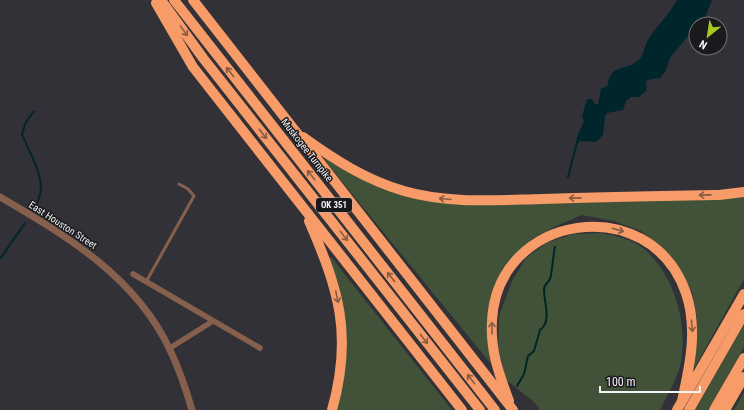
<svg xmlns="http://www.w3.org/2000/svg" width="744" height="410" font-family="'Roboto Condensed',sans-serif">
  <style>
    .green { fill: #415239 }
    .water { fill: #00252a }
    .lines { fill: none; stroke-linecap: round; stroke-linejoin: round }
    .stream { stroke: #00252a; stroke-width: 2 }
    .service { stroke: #86604c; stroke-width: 3 }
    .minor { stroke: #86604c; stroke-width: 5.5 }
    .tertiary { stroke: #86604c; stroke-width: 7 }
    .motorway { stroke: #f79c68; stroke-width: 10 }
    .oneway { stroke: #885b42 }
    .labels { text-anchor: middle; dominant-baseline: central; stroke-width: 3; stroke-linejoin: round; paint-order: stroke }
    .shield { fill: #1a1a1d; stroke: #b2b2b6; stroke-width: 1 }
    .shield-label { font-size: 9px; font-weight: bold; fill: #f3f3f7 }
    .street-label { font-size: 10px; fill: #f3f3f7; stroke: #1a1a1d }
  </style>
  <rect width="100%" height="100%" fill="#323138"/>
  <!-- green -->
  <path class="green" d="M 322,157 L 373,185 L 436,201 L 744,195 L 744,279 L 695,367 L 693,366 L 697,320 L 692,291 L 668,253 L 641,231 L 614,221 L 582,215 L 556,226 L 532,239 L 517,254 L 500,278 L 489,307 L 491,364 Z
    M 602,233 C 616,236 633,239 644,249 C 675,275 689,327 680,366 C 676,381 667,396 660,410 L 540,410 L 534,402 L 506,380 L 498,347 L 499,316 L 512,281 L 526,258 L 546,243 L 573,234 Z
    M 331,257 L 452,410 L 336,410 L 345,354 L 329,258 Z
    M 744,325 L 744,347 L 708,410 L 695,410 Z
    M 744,392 L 744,410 L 734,410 Z"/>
  <!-- water -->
  <path class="water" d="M 677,0 L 712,0 L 706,15 L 698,24 L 696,24 L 696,26 L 670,58 L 666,70 L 660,78 L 652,79 L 646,81 L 647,90 L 639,97 L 631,97 L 626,101 L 623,110 L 607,113 L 605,116 L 603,135 L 596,142 L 580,141 L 575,147 L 577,137 L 584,121 L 582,116 L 587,99 L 592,99 L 595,104 L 598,104 L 601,89 L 608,85 C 610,64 624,71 636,62 C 644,57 644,47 648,40 C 656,26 669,15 677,0 Z"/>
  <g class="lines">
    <!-- stream -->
    <path class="stream" d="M 568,177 L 576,146
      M 34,207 C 52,185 30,156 22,134 L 26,122 L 34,111
      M 0,259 L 25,223
      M 517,386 L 524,374 L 528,356 L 534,351 L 540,330 C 552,322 544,302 544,290 C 544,284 548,283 550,279 C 552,274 553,255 555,247"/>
    <!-- service -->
    <path class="service" d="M 146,282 L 194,196 L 188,189 L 179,184"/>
    <!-- minor -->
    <path class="minor" d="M 133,274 L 260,348
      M 170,348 L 213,321"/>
    <!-- tertiary -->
    <path class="tertiary" d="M 0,197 C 67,236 136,277 170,350 C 179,369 186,389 192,410"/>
    <!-- motorway -->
    <path class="motorway" d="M 161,0 L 203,58 L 480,410
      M 174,0 L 495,410
      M 193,0 L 513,410
      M 156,3 L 193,67 L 462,410
      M 303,137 C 335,160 366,180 404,191 C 449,204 497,200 543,199 C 602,197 661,196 719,195 L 744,192
      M 309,221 C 339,290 353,335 332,410
      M 509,401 C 499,374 490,350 492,321 C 497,213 650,190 686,293 C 698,329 690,365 682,401
      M 677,410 L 744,294
      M 689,410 L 744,314
      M 714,410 L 744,358
      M 725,410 L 744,377"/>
  </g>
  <!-- one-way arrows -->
  <defs><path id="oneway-shaft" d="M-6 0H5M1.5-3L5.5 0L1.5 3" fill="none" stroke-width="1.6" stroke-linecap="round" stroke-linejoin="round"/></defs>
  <g class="oneway">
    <use href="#oneway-shaft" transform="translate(184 31) rotate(54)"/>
    <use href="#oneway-shaft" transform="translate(230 72) rotate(-128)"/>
    <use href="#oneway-shaft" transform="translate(263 134) rotate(52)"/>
    <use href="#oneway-shaft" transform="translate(311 175) rotate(-128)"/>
    <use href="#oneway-shaft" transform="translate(705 195) rotate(179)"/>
    <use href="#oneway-shaft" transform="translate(575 198) rotate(179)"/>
    <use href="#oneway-shaft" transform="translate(445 199) rotate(-175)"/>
    <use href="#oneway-shaft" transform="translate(618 230) rotate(16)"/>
    <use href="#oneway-shaft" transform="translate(344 236) rotate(52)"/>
    <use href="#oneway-shaft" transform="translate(391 277) rotate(-128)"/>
    <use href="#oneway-shaft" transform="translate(337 297) rotate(78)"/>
    <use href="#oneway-shaft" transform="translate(692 326) rotate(85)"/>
    <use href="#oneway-shaft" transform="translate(492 328) rotate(-91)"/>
    <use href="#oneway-shaft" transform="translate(424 339) rotate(52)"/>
    <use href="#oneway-shaft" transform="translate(471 379) rotate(-128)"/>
  </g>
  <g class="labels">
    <!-- shield labels -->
    <rect class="shield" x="316" y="198" width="36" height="14" rx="3"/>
    <g class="shield-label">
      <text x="334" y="205">OK 351</text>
    </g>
    <!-- street labels -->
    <g class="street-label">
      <text transform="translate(307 150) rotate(52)">Muskogee Turnpike</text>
      <text transform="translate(63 225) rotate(33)">East Houston Street</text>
    </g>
  </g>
  <!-- north arrow -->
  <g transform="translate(708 36) rotate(210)"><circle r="19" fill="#1a1a1d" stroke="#717174"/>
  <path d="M0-3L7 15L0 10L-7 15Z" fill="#a5c822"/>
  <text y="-6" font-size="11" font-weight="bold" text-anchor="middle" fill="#f3f3f7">N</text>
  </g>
  <!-- scale -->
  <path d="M600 386v6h100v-6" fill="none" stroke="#f3f3f7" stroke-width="2"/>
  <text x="606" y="386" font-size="12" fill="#f3f3f7" stroke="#1a1a1d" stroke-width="3" paint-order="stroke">100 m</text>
</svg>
